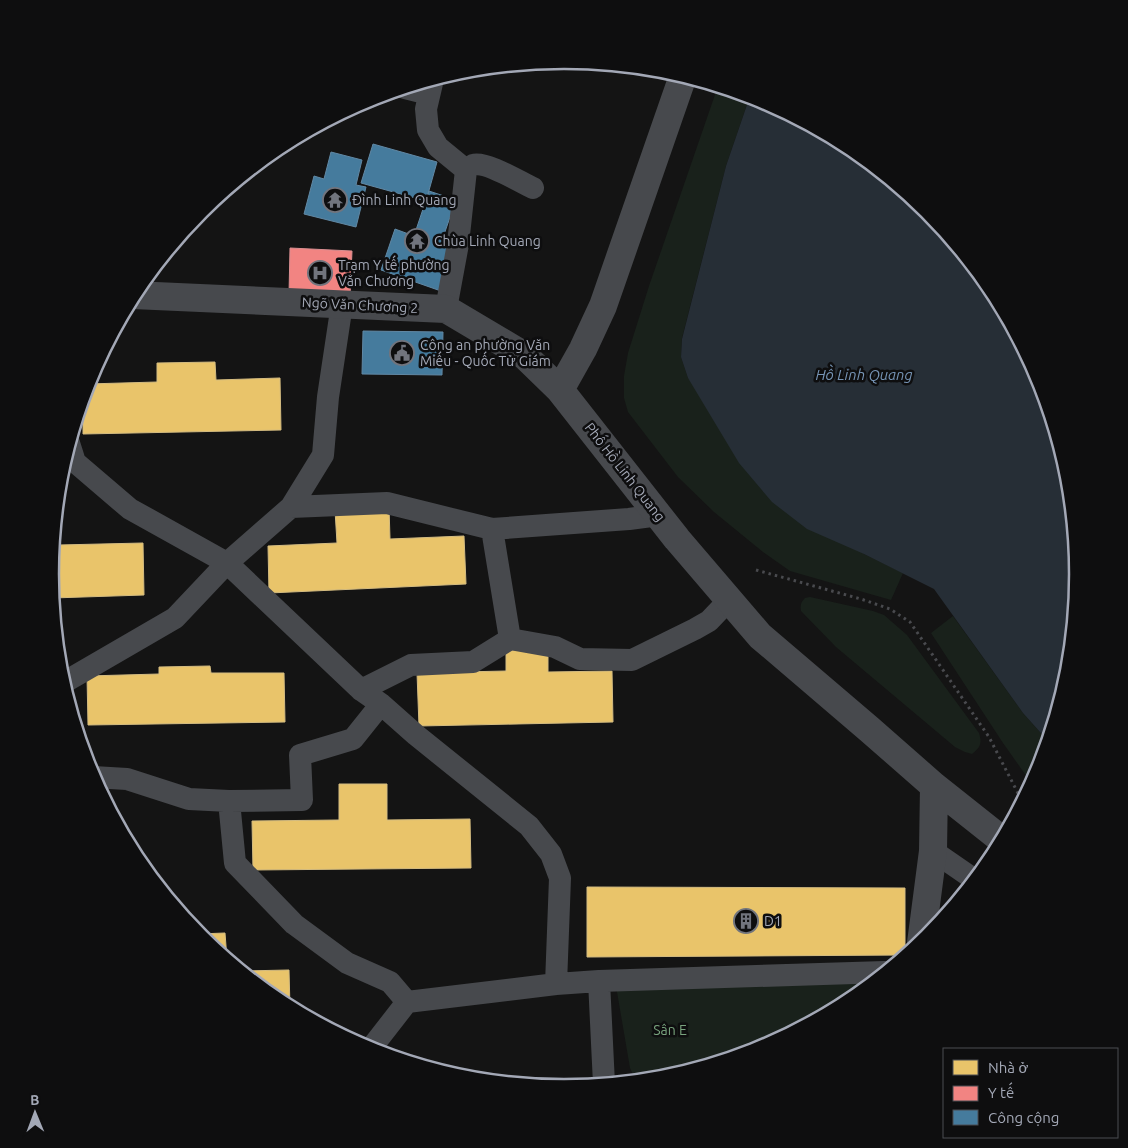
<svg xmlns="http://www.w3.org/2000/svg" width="1128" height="1148" font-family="Ubuntu,sans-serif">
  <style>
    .green { fill: #19211b }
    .water { fill: #262e36 }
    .homes { fill: #e9c46a; stroke: #d4bc81 }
    .health { fill: #f28482; stroke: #da8f92 }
    .public { fill: #457b9d; stroke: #6188a4 }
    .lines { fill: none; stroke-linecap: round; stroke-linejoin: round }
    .path { stroke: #494a4e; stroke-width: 3; stroke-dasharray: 2.5 4; stroke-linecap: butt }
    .lane { stroke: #47494d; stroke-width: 22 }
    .street { stroke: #47494d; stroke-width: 28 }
    .labels { text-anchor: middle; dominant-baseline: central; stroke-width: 5; stroke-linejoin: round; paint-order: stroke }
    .poi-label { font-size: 14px; fill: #a3a8b6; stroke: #0e0e0f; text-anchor: start }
    .street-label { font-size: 14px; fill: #a3a8b6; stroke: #0e0e0f }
    .park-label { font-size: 14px; fill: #78a37d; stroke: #0e0e0f }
    .water-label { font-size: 15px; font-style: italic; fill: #7694b5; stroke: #0e0e0f }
    .rim { fill: none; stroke: #a3a8b6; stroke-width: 2.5 }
  </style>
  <rect width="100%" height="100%" fill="#141414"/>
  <!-- green -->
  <path class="green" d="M 718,86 L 750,96 L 726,166 L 682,338 L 681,357 L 688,378 L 864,554 L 903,573 L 891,600 L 790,571 L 763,552 L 714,512 L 678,477 L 628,412 L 624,398 L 624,376 L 628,353 L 649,286 Z
    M 810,597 L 873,611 L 884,615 L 907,635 L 979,733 C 982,743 981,747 972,754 L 965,752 L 955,747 L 836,647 L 801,611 C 800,605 801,602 805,598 Z
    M 953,616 L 1023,713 L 1048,741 L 1039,771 L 1032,784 L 1003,743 L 931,633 Z
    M 874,981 L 849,1002 L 760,1049 L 664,1078 L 636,1081 L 630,1068 L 616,986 Z"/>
  <!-- water -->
  <path class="water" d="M 750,96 L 761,99 L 850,147 L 928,211 L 992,289 L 1039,378 L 1068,474 L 1078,574 L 1068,675 L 1048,741 L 1023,713 L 934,589 L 864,554 L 807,529 L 772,502 L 739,463 L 688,378 L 681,357 L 682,339 L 726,166 Z"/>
  <!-- homes -->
  <path class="homes" d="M 215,362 L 216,380 L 280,378 L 281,430 L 83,434 L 83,398 L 87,384 L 157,382 L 157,363 Z
    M 57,505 L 59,545 L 143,543 L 144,595 L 52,598 L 50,574 Z
    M 389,507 L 390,539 L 464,536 L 466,584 L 269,593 L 268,546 L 337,543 L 335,510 Z
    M 548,649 L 548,672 L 612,671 L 613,722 L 419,726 L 417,673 L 506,671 L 506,651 Z
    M 210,666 L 211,673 L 284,673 L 285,722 L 88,725 L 87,676 L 159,674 L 159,667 Z
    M 339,784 L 387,784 L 387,820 L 470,819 L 471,868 L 253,870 L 252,821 L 339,820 Z
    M 587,887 L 905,888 L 905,955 L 587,957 Z
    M 225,933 L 227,959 L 198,934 Z
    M 289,970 L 290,1008 L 278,1001 L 242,971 Z"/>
  <!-- health -->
  <path class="health" d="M 290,248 L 352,251 L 350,296 L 289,294 Z"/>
  <!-- public -->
  <path class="public" d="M 373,144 L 437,162 L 426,201 L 361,183 Z
    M 331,152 L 362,160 L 356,185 L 366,187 L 356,227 L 304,214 L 314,176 L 324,179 Z
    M 429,191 L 456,200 L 440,246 L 455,251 L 441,291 L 381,270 L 395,229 L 414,236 Z
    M 363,331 L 443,332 L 442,375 L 362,374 Z"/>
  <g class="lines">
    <!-- path -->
    <path class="path" d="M 756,570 L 861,599 L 890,609 L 910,622 L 989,737 L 1022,801"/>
    <!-- lane -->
    <path class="lane" d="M 433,79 L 426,109 L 428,130 L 438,147 L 466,170 L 458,244 L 446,309
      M 405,88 L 429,94
      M 466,170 C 468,168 471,166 473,165 C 486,161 520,182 533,188
      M 69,443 L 75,462 L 130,509 L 227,563 L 361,690 L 381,704 L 416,735 L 529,826 L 551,854 L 560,878 L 556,984
      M 291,507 L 387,503 L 492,529 L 629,519 L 659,515
      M 492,529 L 510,639 L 555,647 L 580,659 L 632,660 L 695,629 L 709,621 L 729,600
      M 63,683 L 175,618 L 227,563 L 291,507 L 323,455 L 328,397 L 342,304
      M 361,690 L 411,665 L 473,662 L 510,639
      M 93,777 L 127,779 L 189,799 L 229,801 L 235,863 L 294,924 L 347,963 L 390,982 L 407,1002
      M 229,801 L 302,800 L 300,755 L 353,739 L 381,704
      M 933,851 L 975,880
      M 599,981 L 604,1084
      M 371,1050 L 372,1047 L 407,1002 L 556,984 L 599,981 L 885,972"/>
    <!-- street -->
    <path class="street" d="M 133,295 L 446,309 L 525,356 L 560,390 L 677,539 L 760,636 L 869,729 L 934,786 L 933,851 L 921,943
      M 560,390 L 583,349 L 603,306 L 683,76
      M 934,786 L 1002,840"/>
  </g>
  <!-- icons -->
  <defs>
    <symbol id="temple-ring" viewBox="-11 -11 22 22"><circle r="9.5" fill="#0e0e0f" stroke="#71747d" stroke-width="1.5"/><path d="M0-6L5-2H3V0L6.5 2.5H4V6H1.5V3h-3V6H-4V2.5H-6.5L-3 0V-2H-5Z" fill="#71747d"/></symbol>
    <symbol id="hospital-ring" viewBox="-11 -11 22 22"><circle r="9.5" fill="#0e0e0f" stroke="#71747d" stroke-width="1.5"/><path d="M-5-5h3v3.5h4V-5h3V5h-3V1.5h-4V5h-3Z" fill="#71747d"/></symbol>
    <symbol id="civic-ring" viewBox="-11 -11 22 22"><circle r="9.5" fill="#0e0e0f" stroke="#71747d" stroke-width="1.5"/><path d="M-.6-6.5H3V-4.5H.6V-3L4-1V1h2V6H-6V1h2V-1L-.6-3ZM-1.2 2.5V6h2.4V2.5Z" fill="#71747d"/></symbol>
    <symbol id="building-ring" viewBox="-11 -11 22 22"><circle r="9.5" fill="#0e0e0f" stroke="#71747d" stroke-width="1.5"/><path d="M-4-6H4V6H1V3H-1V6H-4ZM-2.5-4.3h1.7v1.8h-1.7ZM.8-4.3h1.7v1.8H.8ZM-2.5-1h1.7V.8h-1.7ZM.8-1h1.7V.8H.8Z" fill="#71747d"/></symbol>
  </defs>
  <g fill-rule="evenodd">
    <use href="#temple-ring" x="321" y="186" width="28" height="28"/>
    <use href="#temple-ring" x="403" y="227" width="28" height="28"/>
    <use href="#hospital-ring" x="306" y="259" width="28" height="28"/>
    <use href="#civic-ring" x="388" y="339" width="28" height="28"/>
    <use href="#building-ring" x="732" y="907" width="28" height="28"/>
  </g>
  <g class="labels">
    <!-- poi labels -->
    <g class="poi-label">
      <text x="352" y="200">Đình Linh Quang</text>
      <text x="434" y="241">Chùa Linh Quang</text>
      <text x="338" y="265">Trạm Y tế phường<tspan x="338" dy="16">Văn Chương</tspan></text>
      <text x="420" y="345">Công an phường Văn<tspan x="420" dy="16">Miếu - Quốc Tử Giám</tspan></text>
      <text x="764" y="921">D1</text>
    </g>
    <!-- street labels -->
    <g class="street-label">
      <text transform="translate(360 305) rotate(3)">Ngõ Văn Chương 2</text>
      <text transform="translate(625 472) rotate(52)">Phố Hồ Linh Quang</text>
    </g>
    <!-- park labels -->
    <g class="park-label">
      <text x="670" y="1030">Sân E</text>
    </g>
    <!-- water labels -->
    <g class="water-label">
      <text x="864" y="374">Hồ Linh Quang</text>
    </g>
  </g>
  <!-- crop -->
  <path d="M0 0H1128V1148H0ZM59 574a505 505 0 1 1 1010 0a505 505 0 1 1-1010 0Z" fill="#0e0e0f" fill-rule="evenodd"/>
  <path class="rim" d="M59 574a505 505 0 1 1 1010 0a505 505 0 1 1-1010 0Z"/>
  <!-- legend -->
  <rect x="943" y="1048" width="175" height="90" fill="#0e0e0f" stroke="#4a4c52"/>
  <rect x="953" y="1060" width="25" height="15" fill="#e9c46a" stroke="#4a4c52"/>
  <text x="988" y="1073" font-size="15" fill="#a3a8b6">Nhà ở</text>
  <rect x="953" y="1086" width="25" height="15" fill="#f28482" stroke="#4a4c52"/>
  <text x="988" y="1098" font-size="15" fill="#a3a8b6">Y tế</text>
  <rect x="953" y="1110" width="25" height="15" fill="#457b9d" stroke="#4a4c52"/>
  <text x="988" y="1123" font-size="15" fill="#a3a8b6">Công cộng</text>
  <!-- north arrow -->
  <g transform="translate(35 1113) rotate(359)" stroke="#0e0e0f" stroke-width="4" paint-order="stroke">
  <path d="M0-4L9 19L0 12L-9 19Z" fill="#a3a8b6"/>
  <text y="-8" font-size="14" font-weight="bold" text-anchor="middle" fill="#a3a8b6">B</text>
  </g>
</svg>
